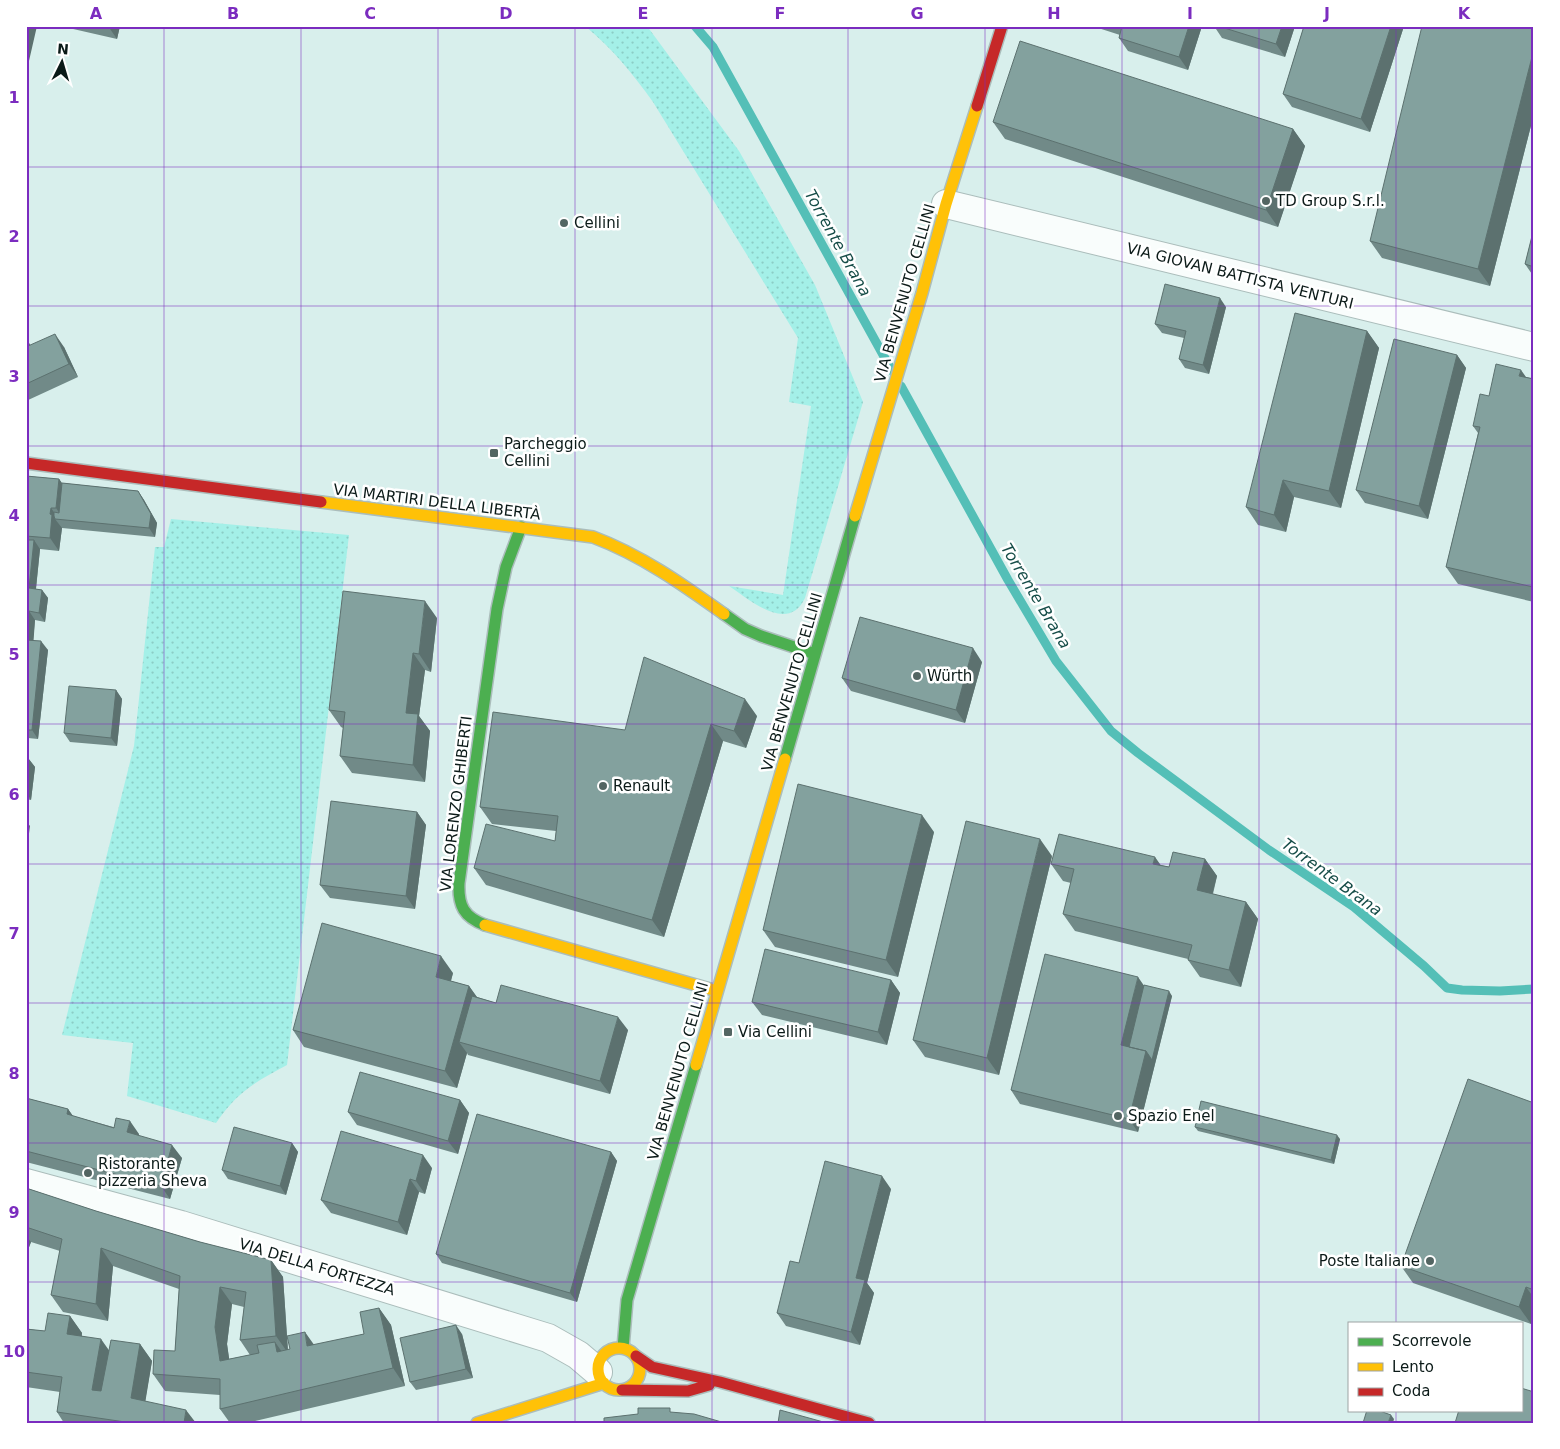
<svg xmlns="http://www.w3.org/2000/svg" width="1560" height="1449" font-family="'DejaVu Sans',sans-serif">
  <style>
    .grass { fill: url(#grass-dots) }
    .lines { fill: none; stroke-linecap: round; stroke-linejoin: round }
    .stream { stroke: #54bfb7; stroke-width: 9 }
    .street-casing { stroke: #abbdbb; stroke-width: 30 }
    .fast-casing { stroke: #abbdbb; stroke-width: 14 }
    .slow-casing { stroke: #abbdbb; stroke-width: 14 }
    .jam-casing { stroke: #abbdbb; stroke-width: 14 }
    .street { stroke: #f9fdfc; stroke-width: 28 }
    .fast { stroke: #4caf50; stroke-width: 11 }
    .slow { stroke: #ffc107; stroke-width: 11 }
    .jam { stroke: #c62828; stroke-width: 11 }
    .wall { fill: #718a88; fill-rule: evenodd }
    .shaded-wall { fill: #5c716f }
    .building { fill: #83a19e; stroke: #5c716f }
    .grid { fill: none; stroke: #7b2cbf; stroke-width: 1; stroke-opacity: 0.55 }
    .poi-dot { fill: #536562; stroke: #fff; stroke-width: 2 }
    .labels { text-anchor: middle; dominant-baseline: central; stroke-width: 5; stroke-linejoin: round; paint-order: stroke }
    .poi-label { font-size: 15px; fill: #0b1a18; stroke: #fff; text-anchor: start }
    .street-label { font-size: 15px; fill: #0b1a18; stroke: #fff }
    .water-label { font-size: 16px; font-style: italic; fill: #164d48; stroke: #fff }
    .neatline { fill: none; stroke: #7b2cbf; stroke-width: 2 }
    .grid-label { font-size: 16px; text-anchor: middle; font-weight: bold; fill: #7b2cbf }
  </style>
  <defs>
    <pattern id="grass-dots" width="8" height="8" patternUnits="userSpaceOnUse" patternTransform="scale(1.25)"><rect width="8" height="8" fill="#a4f0e8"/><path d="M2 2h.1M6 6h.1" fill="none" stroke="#8ccdc6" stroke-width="1.8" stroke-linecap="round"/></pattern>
  </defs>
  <rect width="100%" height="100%" fill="#d8efec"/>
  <!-- grass -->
  <path class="grass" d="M 585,26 L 647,26 L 739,151 L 815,285 L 863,402 L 805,598 C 788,634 750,600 729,586 L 783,595 L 811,406 L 789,402 L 798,338 L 653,102 C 633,74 612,48 585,26 Z
    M 171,519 L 349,535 L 287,1065 C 255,1082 237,1092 216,1123 L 127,1096 L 133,1043 L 62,1035 L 134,746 L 155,547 L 164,547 Z"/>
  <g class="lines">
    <!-- stream -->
    <path class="stream" d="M 695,26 L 713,47 L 892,371
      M 901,386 L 1008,580 L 1056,661 L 1111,731 L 1138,753 L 1269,850 L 1354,907 L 1424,966 L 1447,988 L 1462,990 L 1500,991 L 1534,989"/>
    <defs>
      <path id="street" d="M 946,204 L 1534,347
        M 26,1183 L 181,1225 L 548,1338 L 578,1355 L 598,1372"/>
      <path id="fast" d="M 724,614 L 745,629 L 761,636 L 815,654
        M 785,759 L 855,516
        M 485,925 C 464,917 458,906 459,883 L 497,609 L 506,567 L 521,527
        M 623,1348 L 627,1300 L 696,1065"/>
      <path id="slow" d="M 321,502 L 593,537 C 641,555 682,584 724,614
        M 855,516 L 922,293 L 946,204 L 977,106
        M 485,925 L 717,991
        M 696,1065 L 785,759
        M598 1369a21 21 0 1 1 42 0a21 21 0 1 1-42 0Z
        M 477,1423 L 604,1383"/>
      <path id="jam" d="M 977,106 L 1002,26
        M 26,463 L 321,502
        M 636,1356 L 652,1367 L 720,1382 L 869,1423
        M 622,1390 L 688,1391 L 709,1385"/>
    </defs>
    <!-- street casing -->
    <use href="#street" class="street-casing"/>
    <!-- fast casing -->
    <use href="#fast" class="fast-casing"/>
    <!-- slow casing -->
    <use href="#slow" class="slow-casing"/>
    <!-- jam casing -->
    <use href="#jam" class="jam-casing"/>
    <!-- street -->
    <use href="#street" class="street"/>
    <!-- fast -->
    <use href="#fast" class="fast"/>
    <!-- slow -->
    <use href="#slow" class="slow"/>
    <!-- jam -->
    <use href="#jam" class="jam"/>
  </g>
  <!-- wall -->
  <path class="wall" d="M 60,26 L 120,26 L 117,39 Z
    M 1092,26 L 1202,26 L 1188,70 L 1128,51 L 1119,38 L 1120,35 Z
    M 1214,26 L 1295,26 L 1285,57 L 1222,38 Z
    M 1304,26 L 1404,26 L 1370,132 L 1292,107 L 1283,94 Z
    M 1534,26 L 1534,114 L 1490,286 L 1382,258 L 1370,241 Z
    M 993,122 L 1293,129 L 1305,146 L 1278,227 L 1005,139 Z
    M 1534,228 L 1534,277 L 1525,264 Z
    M 1226,307 L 1209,374 L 1185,368 L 1179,359 L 1184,338 L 1162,333 L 1155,324 Z
    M 1367,331 L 1379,348 L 1341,508 L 1294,497 L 1286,532 L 1258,525 L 1246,507 Z
    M 26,337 L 30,345 L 64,347 L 78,377 L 26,401 Z
    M 1457,355 L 1466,368 L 1428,519 L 1365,503 L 1356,490 Z
    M 1526,377 L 1534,379 L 1534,602 L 1458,584 L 1446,567 L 1478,433 L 1473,426 L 1489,396 Z
    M 26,476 L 59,479 L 62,483 L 138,491 L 144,500 L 157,523 L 155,537 L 62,528 L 59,551 L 40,549 L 36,589 L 42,590 L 48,598 L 45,622 L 35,620 L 33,640 L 48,650 L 38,739 L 28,738 L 26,756 Z
    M 437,618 L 431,672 L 425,670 L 419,716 L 430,731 L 425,782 L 352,773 L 340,756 L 343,728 L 341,727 L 329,710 Z
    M 982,662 L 965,723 L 851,691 L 842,678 Z
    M 116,690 L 122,699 L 117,746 L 70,742 L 64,733 Z
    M 757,716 L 746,748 L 723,741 L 664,937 L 486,885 L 474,868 L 555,841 L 556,831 L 492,824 L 480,807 L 625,730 Z
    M 26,758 L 28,758 L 35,767 L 31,800 L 26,799 Z
    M 417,812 L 426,825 L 415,909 L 330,898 L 320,885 Z
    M 934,832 L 898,977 L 775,947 L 763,930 Z
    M 1052,856 L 999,1075 L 925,1057 L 913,1040 Z
    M 1205,859 L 1217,876 L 1213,894 L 1246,902 L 1258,919 L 1241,987 L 1200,977 L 1188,960 L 1188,959 L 1075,931 L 1063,914 L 1071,883 L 1063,881 L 1051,864 L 1161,865 L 1169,867 Z
    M 453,973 L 451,981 L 469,986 L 477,997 L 496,1003 L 628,1030 L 610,1094 L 468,1055 L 467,1053 L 457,1088 L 304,1047 L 293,1030 Z
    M 891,980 L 900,993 L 887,1045 L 762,1015 L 752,1002 Z
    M 1144,985 L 1172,996 L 1138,1132 L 1020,1104 L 1011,1090 Z
    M 26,1098 L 68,1109 L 73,1116 L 139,1134 L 138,1135 L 182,1158 L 170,1199 L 26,1162 Z
    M 460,1100 L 469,1113 L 458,1154 L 357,1125 L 348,1112 Z
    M 1534,1103 L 1534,1315 L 1531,1324 L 1413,1283 L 1401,1266 Z
    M 1195,1127 L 1340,1139 L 1334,1164 L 1198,1131 Z
    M 292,1143 L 298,1152 L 286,1195 L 228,1179 L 222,1170 Z
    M 611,1152 L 617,1161 L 577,1302 L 442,1263 L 436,1254 Z
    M 432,1168 L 425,1194 L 419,1192 L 407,1235 L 331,1213 L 321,1200 Z
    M 26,1188 L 96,1211 L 200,1242 L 271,1260 L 283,1277 L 288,1350 L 314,1345 L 364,1334 L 379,1308 L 391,1325 L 405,1386 L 247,1423 L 230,1423 L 220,1409 L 220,1395 L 165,1391 L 153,1374 L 175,1351 L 179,1289 L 113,1266 L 108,1321 L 63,1312 L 51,1295 L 60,1251 L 31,1242 L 26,1255 ZM 232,1304 L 244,1307 L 240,1340 L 250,1355 L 229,1359 L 227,1344 Z
    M 891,1189 L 867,1283 L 874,1293 L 860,1345 L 786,1326 L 777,1313 L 799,1263 Z
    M 70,1316 L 82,1333 L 82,1336 L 109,1351 L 140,1344 L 152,1361 L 145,1401 L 196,1423 L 64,1423 L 57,1412 L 60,1392 L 26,1387 L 26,1329 L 45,1331 Z
    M 462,1334 L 473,1378 L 416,1390 L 410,1382 Z"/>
  <!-- shaded-wall -->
  <path class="shaded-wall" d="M 26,26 L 37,26 L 26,74 Z
    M 108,26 L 120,26 L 117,39 Z
    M 1189,26 L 1202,26 L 1188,70 L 1179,57 Z
    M 1282,26 L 1295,26 L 1285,57 L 1276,44 Z
    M 1391,26 L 1404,26 L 1370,132 L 1361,119 Z
    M 1534,49 L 1534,114 L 1490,286 L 1478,269 Z
    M 1293,129 L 1305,146 L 1278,227 L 1266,210 Z
    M 1220,298 L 1226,307 L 1209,374 L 1203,365 Z
    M 1367,331 L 1379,348 L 1341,508 L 1329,491 Z
    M 55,334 L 64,347 L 78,377 L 69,364 Z
    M 26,337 L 37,359 L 26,343 Z
    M 1457,355 L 1466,368 L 1428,519 L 1419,506 Z
    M 1521,370 L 1533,387 L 1519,376 Z
    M 59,479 L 68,492 L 64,520 L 56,508 Z
    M 1283,480 L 1294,497 L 1286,532 L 1274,515 Z
    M 138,491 L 144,500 L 157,523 L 155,537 L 149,528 Z
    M 51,508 L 59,519 L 55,519 L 62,528 L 59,551 L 50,538 L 50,514 Z
    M 34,540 L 40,549 L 35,597 L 29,588 Z
    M 42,590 L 48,598 L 45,622 L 39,613 Z
    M 425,601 L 437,618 L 431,672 L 419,654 Z
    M 29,611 L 35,620 L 33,648 L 26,640 Z
    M 41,641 L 48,650 L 38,739 L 32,730 Z
    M 973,648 L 982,662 L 965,723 L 956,710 Z
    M 413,653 L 425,670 L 419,716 L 430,731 L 425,782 L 413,765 L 406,713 Z
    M 116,690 L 122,699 L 117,746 L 111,738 Z
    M 745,699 L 757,716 L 746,748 L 734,731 Z
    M 711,724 L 723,741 L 664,937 L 652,920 Z
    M 26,735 L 28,738 L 26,756 Z
    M 28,758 L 35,767 L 31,800 L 26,792 L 26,780 Z
    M 417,812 L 426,825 L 415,909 L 406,896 Z
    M 922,815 L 934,832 L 898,977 L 886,960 Z
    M 26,821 L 30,826 L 26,856 Z
    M 1040,839 L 1052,856 L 999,1075 L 987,1058 Z
    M 1155,857 L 1167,874 L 1153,864 Z
    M 1205,859 L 1217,876 L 1209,907 L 1197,890 Z
    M 1246,902 L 1258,919 L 1241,987 L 1229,970 Z
    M 441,956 L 453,973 L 447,994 L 436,977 Z
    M 1138,977 L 1147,990 L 1127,1054 L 1121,1045 Z
    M 891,980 L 900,993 L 887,1045 L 878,1032 Z
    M 469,986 L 481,1003 L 459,1042 L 467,1053 L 457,1088 L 445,1071 Z
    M 1169,991 L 1172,996 L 1155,1064 L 1152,1060 Z
    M 618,1017 L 628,1030 L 610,1094 L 600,1081 Z
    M 1146,1051 L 1155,1064 L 1138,1132 L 1129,1119 Z
    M 460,1100 L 469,1113 L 458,1154 L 448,1141 Z
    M 68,1109 L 77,1122 L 67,1114 Z
    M 130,1121 L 139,1134 L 137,1145 L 127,1132 Z
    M 1337,1135 L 1340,1139 L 1334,1164 L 1331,1160 Z
    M 292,1143 L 298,1152 L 286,1195 L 280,1186 Z
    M 172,1145 L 182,1158 L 170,1199 L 161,1186 Z
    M 611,1152 L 617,1161 L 577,1302 L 570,1293 Z
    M 423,1155 L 432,1168 L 425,1194 L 416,1181 Z
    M 882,1176 L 891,1189 L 867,1283 L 874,1293 L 860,1345 L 851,1332 L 856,1278 Z
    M 410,1179 L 419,1192 L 407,1235 L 398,1222 Z
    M 26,1236 L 31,1242 L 26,1255 Z
    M 101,1248 L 113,1266 L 108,1321 L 96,1304 Z
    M 271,1260 L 283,1277 L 288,1353 L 276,1336 Z
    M 220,1287 L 232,1304 L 227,1344 L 232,1378 L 220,1361 L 215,1327 Z
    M 1526,1287 L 1534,1298 L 1534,1315 L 1531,1324 L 1519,1307 Z
    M 379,1308 L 391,1325 L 405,1386 L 393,1368 Z
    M 70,1316 L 82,1333 L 79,1351 L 67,1334 Z
    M 456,1325 L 462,1334 L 473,1378 L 466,1369 Z
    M 305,1332 L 317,1349 L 307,1346 Z
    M 101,1339 L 113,1356 L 104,1407 L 92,1390 Z
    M 275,1342 L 287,1359 L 277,1352 Z
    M 140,1344 L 152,1361 L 143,1416 L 131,1398 Z
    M 186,1410 L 196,1423 L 184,1423 Z
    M 1391,1415 L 1394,1419 L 1393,1423 L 1388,1423 Z"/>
  <!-- building -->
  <path class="building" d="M 1122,26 L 1189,26 L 1179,57 L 1119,38 Z
    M 1218,26 L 1282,26 L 1276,44 Z
    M 1304,26 L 1391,26 L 1361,119 L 1283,94 Z
    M 1422,26 L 1534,26 L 1534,49 L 1478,269 L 1370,241 Z
    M 1020,41 L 1293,129 L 1266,210 L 993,122 Z
    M 1534,228 L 1534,267 L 1525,264 Z
    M 1165,284 L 1220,298 L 1203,365 L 1179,359 L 1186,331 L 1155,324 Z
    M 1295,313 L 1367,331 L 1329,491 L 1283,480 L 1274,515 L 1246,507 Z
    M 55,334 L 69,364 L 26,384 L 26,343 L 28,346 Z
    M 1394,339 L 1457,355 L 1419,506 L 1356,490 Z
    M 1496,364 L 1521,370 L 1519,376 L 1534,379 L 1533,587 L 1446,567 L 1480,427 L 1473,426 L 1480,394 L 1489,396 Z
    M 26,476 L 59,479 L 56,508 L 51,508 L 50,514 L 52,515 L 50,538 L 26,536 Z
    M 62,483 L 138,491 L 151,514 L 149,528 L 55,519 L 54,516 L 54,512 L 59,513 Z
    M 26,540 L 34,540 L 29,588 L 42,590 L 39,613 L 29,611 L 26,640 L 41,641 L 32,730 L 26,730 Z
    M 343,591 L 425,601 L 419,654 L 413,653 L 406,713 L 418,714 L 413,765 L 340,756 L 345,712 L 329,710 Z
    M 860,617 L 973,648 L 956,710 L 842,678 Z
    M 644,657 L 745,699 L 734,731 L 711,724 L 652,920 L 474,868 L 486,824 L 555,841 L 558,816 L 480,807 L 493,712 L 625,730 Z
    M 69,686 L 116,690 L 111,738 L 64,733 Z
    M 26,758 L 28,758 L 26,780 Z
    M 798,784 L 922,815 L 886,960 L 763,930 Z
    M 331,801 L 417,812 L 406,896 L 320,885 Z
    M 966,821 L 1040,839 L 987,1058 L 913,1040 Z
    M 1059,834 L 1155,857 L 1153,864 L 1169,867 L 1173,852 L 1205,859 L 1197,890 L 1246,902 L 1229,970 L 1188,960 L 1192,945 L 1063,914 L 1074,869 L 1051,864 Z
    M 322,923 L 441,956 L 436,977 L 469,986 L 445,1071 L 293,1030 Z
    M 765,949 L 891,980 L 878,1032 L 752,1002 Z
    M 1045,954 L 1138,977 L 1121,1045 L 1146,1051 L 1129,1119 L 1011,1090 Z
    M 501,985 L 618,1017 L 600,1081 L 459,1042 L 472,996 L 496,1003 Z
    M 1144,985 L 1169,991 L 1152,1060 L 1146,1051 L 1129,1047 Z
    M 360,1072 L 460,1100 L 448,1141 L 348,1112 Z
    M 1468,1079 L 1534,1103 L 1534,1290 L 1526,1287 L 1519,1307 L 1401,1266 Z
    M 26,1098 L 68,1109 L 67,1114 L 114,1128 L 116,1118 L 130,1121 L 127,1132 L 172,1145 L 161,1186 L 26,1151 Z
    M 1201,1101 L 1337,1135 L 1331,1160 L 1195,1127 Z
    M 477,1114 L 611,1152 L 570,1293 L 436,1254 Z
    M 234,1127 L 292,1143 L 280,1186 L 222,1170 Z
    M 341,1131 L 423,1155 L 416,1181 L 410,1179 L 398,1222 L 321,1200 Z
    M 825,1161 L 882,1176 L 856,1278 L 865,1280 L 851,1332 L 777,1313 L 790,1261 L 799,1263 Z
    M 26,1188 L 96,1211 L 200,1242 L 271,1260 L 276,1336 L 240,1340 L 246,1292 L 220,1287 L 215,1327 L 220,1361 L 259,1353 L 257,1345 L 275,1342 L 277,1352 L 290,1349 L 287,1336 L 305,1332 L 307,1346 L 364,1334 L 360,1312 L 379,1308 L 393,1368 L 220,1409 L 220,1379 L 153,1374 L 154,1350 L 175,1351 L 180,1276 L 101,1248 L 96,1304 L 51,1295 L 62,1239 L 26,1227 Z
    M 48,1313 L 70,1316 L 67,1334 L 101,1339 L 92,1390 L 101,1391 L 111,1340 L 140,1344 L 131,1398 L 186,1410 L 184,1423 L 132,1423 L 57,1412 L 62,1377 L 26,1372 L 26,1329 L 45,1331 Z
    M 456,1325 L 466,1369 L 410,1382 L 400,1338 Z
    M 1521,1388 L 1534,1392 L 1534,1423 L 1455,1423 L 1459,1410 L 1521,1410 Z
    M 638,1408 L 670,1408 L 670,1412 L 694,1414 L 725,1423 L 604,1423 L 604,1418 L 638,1414 Z
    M 780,1410 L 827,1423 L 778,1423 Z
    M 1367,1410 L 1377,1410 L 1391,1415 L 1388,1423 L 1363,1423 Z"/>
  <!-- grid -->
  <path class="grid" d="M 164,26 L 164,1423M 301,26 L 301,1423M 438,26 L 438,1423M 575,26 L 575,1423M 712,26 L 712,1423M 848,26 L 848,1423M 985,26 L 985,1423M 1122,26 L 1122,1423M 1259,26 L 1259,1423M 1396,26 L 1396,1323M 26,167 L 1534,167M 26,306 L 1534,306M 26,446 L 1534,446M 26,585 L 1534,585M 26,724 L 1534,724M 26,864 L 1534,864M 26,1003 L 1534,1003M 26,1143 L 1534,1143M 26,1282 L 1534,1282M 1396,1410 L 1396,1423"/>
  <!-- markers -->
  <g class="poi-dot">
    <circle cx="1266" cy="201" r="5"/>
    <circle cx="564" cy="223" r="5"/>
    <rect x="489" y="448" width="10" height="10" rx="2.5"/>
    <circle cx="917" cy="676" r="5"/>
    <circle cx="603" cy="786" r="5"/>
    <rect x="723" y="1027" width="10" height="10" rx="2.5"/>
    <circle cx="1118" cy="1116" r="5"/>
    <circle cx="88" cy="1173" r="5"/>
    <circle cx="1430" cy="1261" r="5"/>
  </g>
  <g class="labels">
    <!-- poi labels -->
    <g class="poi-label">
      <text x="1276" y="201">TD Group S.r.l.</text>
      <text x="574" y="223">Cellini</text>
      <text x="504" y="444">Parcheggio<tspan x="504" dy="17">Cellini</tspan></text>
      <text x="927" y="676">Würth</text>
      <text x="613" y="786">Renault</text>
      <text x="738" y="1032">Via Cellini</text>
      <text x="1128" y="1116">Spazio Enel</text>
      <text x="98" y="1164">Ristorante<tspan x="98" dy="17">pizzeria Sheva</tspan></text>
      <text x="1420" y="1261" text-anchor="end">Poste Italiane</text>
    </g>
    <!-- street labels -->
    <g class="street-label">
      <text transform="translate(1240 276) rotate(14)">VIA GIOVAN BATTISTA VENTURI</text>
      <text transform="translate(905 293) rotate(-74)">VIA BENVENUTO CELLINI</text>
      <text transform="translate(437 502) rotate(7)">VIA MARTIRI DELLA LIBERTÀ</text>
      <text transform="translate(792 682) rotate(-74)">VIA BENVENUTO CELLINI</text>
      <text transform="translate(456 804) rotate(-83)">VIA LORENZO GHIBERTI</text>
      <text transform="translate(678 1071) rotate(-74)">VIA BENVENUTO CELLINI</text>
      <text transform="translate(317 1267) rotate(17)">VIA DELLA FORTEZZA</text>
    </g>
    <!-- water labels -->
    <g class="water-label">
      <text transform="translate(838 243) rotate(61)">Torrente Brana</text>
      <text transform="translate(1036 596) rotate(59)">Torrente Brana</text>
      <text transform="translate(1332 877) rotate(36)">Torrente Brana</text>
    </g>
  </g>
  <!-- border -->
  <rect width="1560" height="1449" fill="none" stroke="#ffffff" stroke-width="55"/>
  <!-- legend -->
  <rect x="1348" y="1322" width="175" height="90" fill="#ffffff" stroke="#9da3a3"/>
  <rect x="1358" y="1338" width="25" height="8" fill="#4caf50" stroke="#9da3a3"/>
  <text x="1392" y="1346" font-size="15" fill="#0b1a18">Scorrevole</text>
  <rect x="1358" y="1363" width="25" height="8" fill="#ffc107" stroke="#9da3a3"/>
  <text x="1392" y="1372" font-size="15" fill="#0b1a18">Lento</text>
  <rect x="1358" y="1388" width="25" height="8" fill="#c62828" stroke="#9da3a3"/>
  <text x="1392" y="1396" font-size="15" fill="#0b1a18">Coda</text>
  <!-- north arrow -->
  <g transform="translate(62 62) rotate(5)" stroke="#ffffff" stroke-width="4" paint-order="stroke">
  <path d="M0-4L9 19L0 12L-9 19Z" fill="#0b1a18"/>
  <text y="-8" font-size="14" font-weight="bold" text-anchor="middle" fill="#0b1a18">N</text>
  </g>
  <rect x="28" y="28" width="1504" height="1394" class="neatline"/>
  <g class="grid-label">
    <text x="96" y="19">A</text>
    <text x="233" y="19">B</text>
    <text x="370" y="19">C</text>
    <text x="506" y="19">D</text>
    <text x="643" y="19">E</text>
    <text x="780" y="19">F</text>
    <text x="917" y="19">G</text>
    <text x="1054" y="19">H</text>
    <text x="1190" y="19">I</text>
    <text x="1327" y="19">J</text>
    <text x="1464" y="19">K</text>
    <text x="14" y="103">1</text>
    <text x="14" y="242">2</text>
    <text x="14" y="382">3</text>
    <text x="14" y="521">4</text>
    <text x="14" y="660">5</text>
    <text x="14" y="800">6</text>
    <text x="14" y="939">7</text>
    <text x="14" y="1079">8</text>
    <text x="14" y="1218">9</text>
    <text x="14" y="1357">10</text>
  </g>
</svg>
